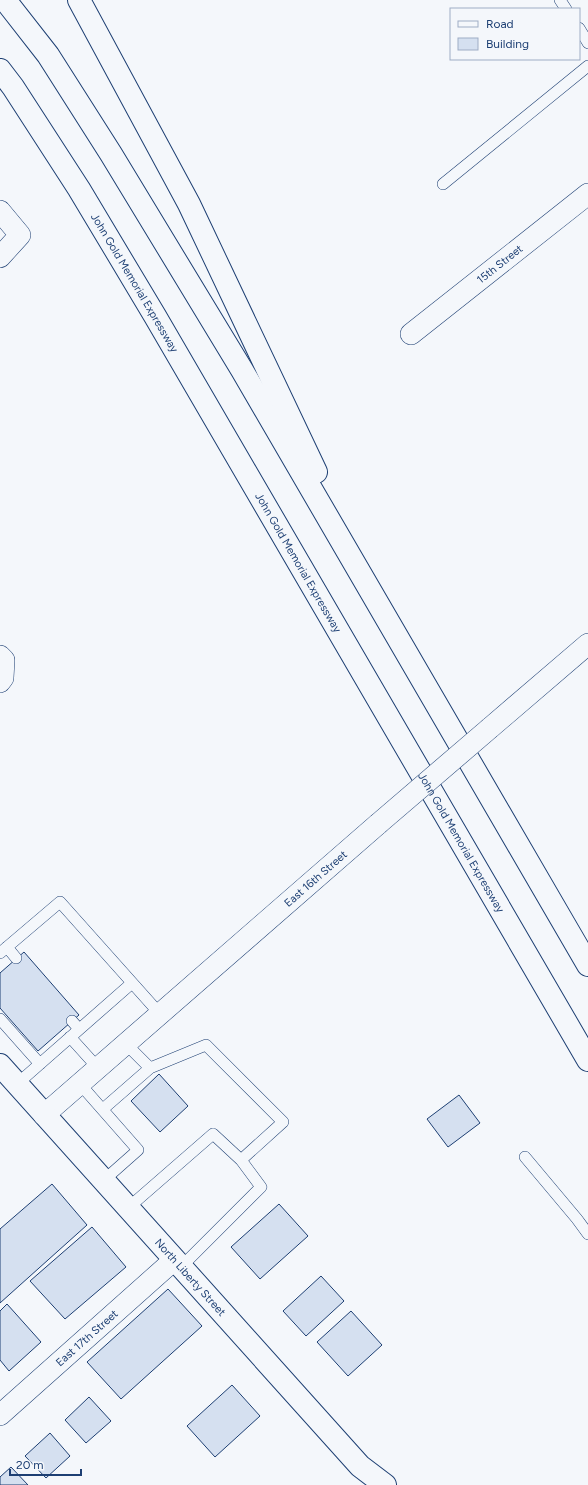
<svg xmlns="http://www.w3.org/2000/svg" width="588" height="1485" font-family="Figtree,sans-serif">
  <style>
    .building { fill: #d5e0f0; stroke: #1d3f73 }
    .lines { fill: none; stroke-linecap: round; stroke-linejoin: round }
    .service-casing { stroke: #1d3f73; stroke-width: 12 }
    .minor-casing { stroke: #1d3f73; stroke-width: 22 }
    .secondary-casing { stroke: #1d3f73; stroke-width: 24 }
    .motorway-casing { stroke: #1d3f73; stroke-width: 24 }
    .service { stroke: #f4f7fb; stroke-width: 11 }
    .minor { stroke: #f4f7fb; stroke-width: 21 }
    .secondary { stroke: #f4f7fb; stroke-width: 22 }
    .motorway { stroke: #f4f7fb; stroke-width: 22 }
    .minor-bridge-casing { stroke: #1d3f73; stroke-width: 22; stroke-linecap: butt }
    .minor-bridge { stroke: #f4f7fb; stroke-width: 21 }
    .labels { text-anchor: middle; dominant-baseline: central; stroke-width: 3; stroke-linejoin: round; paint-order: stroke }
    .street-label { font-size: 11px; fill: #1d3f73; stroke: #f4f7fb }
  </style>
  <rect width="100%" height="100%" fill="#f4f7fb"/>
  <!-- building -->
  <path class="building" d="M 24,952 L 79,1015 L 38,1051 L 0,1008 L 0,973 Z
    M 159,1074 L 188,1106 L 160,1132 L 131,1101 Z
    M 459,1095 L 480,1123 L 448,1147 L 427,1119 Z
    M 52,1184 L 87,1225 L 0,1303 L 0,1229 Z
    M 279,1204 L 308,1236 L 260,1279 L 231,1247 Z
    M 92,1227 L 126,1267 L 65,1319 L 30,1281 Z
    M 321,1276 L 344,1301 L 306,1336 L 283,1311 Z
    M 168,1289 L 202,1326 L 121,1399 L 87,1362 Z
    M 7,1304 L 41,1342 L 9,1371 L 0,1360 L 0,1311 Z
    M 351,1311 L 382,1345 L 348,1376 L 317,1342 Z
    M 232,1385 L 260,1416 L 215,1457 L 187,1426 Z
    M 89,1397 L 111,1421 L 86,1443 L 65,1420 Z
    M 50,1433 L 70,1456 L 46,1478 L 25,1456 Z
    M 11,1467 L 28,1485 L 0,1485 L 0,1477 Z"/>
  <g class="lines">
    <defs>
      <path id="service" d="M 560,0 L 566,9
        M 579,28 L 588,43
        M 443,184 L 588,66
        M 7,947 L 16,958
        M 0,953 L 60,902 L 160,1014
        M 0,1019 L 40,1064
        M 72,1021 L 79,1029
        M 70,1037 L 98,1068
        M 126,1044 L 150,1068 L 206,1045 L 283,1122 L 241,1160
        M 17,1084 L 132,983
        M 80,1084 L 138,1150 L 103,1181
        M 103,1109 L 150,1068
        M 525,1157 L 577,1219 L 588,1234
        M 128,1208 L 213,1134 L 241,1160 L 261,1187 L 181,1267"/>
      <g id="minor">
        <path d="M 0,211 L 20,235 L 0,257"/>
        <path id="s1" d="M 411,334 L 588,194"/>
        <path d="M 0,656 L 4,660 L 3,678 L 0,682"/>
        <path d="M 490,728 L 588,644"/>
        <path id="s2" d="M 44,1115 L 378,824"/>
        <path id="s3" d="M 0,1415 L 174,1260"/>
      </g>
      <g id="secondary">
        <path id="s4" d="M 0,1065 L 360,1466 L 385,1485"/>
      </g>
      <g id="motorway">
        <path d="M 5,0 L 48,55 L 111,154 L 242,370 L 588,965"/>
        <path d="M 79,0 L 189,204 L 316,472"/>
        <path id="s5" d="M 0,70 L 13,87 L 79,189 L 155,316 L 588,1060"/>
      </g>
    </defs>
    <!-- service casing -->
    <use href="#service" class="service-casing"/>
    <!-- minor casing -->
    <use href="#minor" class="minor-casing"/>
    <!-- secondary casing -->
    <use href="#secondary" class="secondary-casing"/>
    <!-- motorway casing -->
    <use href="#motorway" class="motorway-casing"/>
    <!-- service -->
    <use href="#service" class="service"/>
    <!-- minor -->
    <use href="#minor" class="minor"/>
    <!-- secondary -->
    <use href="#secondary" class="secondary"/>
    <!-- motorway -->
    <use href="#motorway" class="motorway"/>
    <defs>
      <path id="minor-bridge" d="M 378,824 L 490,728"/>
    </defs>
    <!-- minor-bridge casing -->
    <use href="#minor-bridge" class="minor-bridge-casing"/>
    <!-- minor-bridge -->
    <use href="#minor-bridge" class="minor-bridge"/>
  </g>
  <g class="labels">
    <!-- street labels -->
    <g class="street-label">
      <text stroke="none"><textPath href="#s1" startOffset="113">15th Street</textPath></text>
      <text stroke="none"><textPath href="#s5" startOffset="252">John Gold Memorial Expressway</textPath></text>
      <text stroke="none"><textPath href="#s5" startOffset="576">John Gold Memorial Expressway</textPath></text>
      <text stroke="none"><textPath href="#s5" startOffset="900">John Gold Memorial Expressway</textPath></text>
      <text stroke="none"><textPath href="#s2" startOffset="360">East 16th Street</textPath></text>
      <text stroke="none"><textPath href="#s4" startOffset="285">North Liberty Street</textPath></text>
      <text stroke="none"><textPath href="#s3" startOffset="116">East 17th Street</textPath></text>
    </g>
  </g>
  <!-- legend -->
  <rect x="450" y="8" width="130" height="52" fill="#f4f7fb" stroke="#9eadc5"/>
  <rect x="458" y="21" width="20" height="6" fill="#f4f7fb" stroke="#9eadc5"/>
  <text x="486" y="28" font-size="12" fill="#1d3f73">Road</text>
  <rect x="458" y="38" width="20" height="12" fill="#d5e0f0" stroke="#9eadc5"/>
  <text x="486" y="48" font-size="12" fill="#1d3f73">Building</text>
  <!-- scale -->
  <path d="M10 1469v6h71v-6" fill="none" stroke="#1d3f73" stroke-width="2"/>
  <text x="16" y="1469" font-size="12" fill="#1d3f73" stroke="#f4f7fb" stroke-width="3" paint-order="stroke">20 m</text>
</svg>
